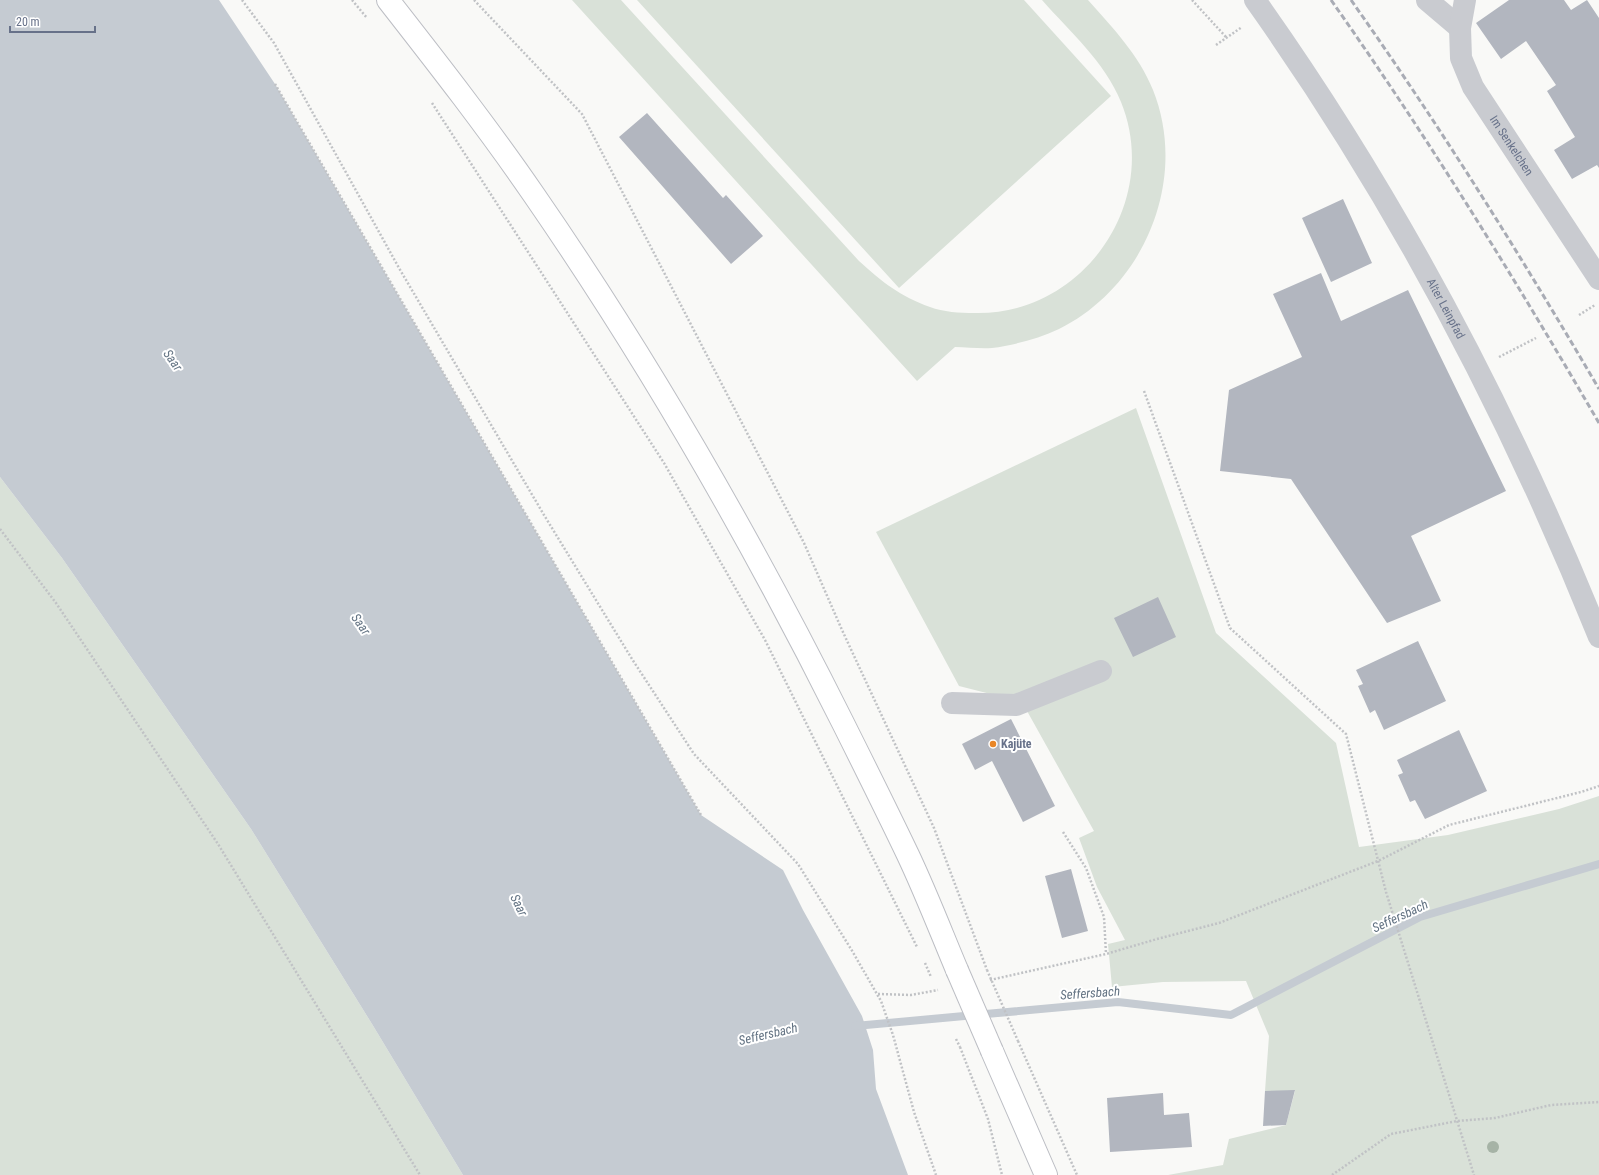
<svg xmlns="http://www.w3.org/2000/svg" width="1599" height="1175" font-family="'Roboto Condensed',sans-serif">
  <style>
    .green { fill: #d9e1d8 }
    .water { fill: #c5cbd2 }
    .lines { fill: none; stroke-linecap: round; stroke-linejoin: round }
    .stream { stroke: #c5cbd2; stroke-width: 8 }
    .building { fill: #b2b6bf }
    .major-casing { stroke: #bcbec4; stroke-width: 24 }
    .path { stroke: #c0c2c5; stroke-width: 2.5; stroke-dasharray: 2 2; stroke-linecap: butt }
    .minor { stroke: #c9cbd0; stroke-width: 22 }
    .major { stroke: #fff; stroke-width: 22 }
    .rail { stroke: #a9acb5; stroke-width: 3; stroke-dasharray: 6 3; stroke-linecap: butt }
    .major-bridge-casing { stroke: #bcbec4; stroke-width: 24; stroke-linecap: butt }
    .path-bridge { stroke: #c0c2c5; stroke-width: 2.5; stroke-dasharray: 2 2; stroke-linecap: butt }
    .major-bridge { stroke: #fff; stroke-width: 22 }
    .tree { fill: #a6b3a6 }
    .poi-dot { fill: #e98627; stroke: #fff; stroke-width: 1.5 }
    .labels { text-anchor: middle; dominant-baseline: central; stroke-width: 4; stroke-linejoin: round; paint-order: stroke }
    .street-label { font-size: 12px; fill: #677189; stroke: #fff }
    .poi-label { font-size: 12px; font-weight: bold; fill: #677189; stroke: #fff; text-anchor: start }
    .water-label { font-size: 13px; font-style: italic; fill: #637383; stroke: #fff }
  </style>
  <rect width="100%" height="100%" fill="#f9f9f7"/>
  <!-- green -->
  <path class="green" d="M 572,0 L 621,0 L 859,261 C 882,282 900,296 930,307 C 943,312 960,313 974,313 C 1082,316 1162,203 1121,102 C 1105,62 1070,32 1042,0 L 1088,0 C 1113,28 1139,55 1153,90 C 1189,180 1144,287 1059,329 C 1038,339 1014,345 992,348 C 980,349 967,347 955,347 L 917,381 Z
    M 637,0 L 1024,0 L 1111,96 L 899,288 Z
    M 1136,408 L 1216,633 L 1336,743 L 1359,847 L 1448,835 L 1559,809 L 1599,796 L 1599,1175 L 1168,1175 L 1223,1165 L 1229,1139 L 1286,1125 L 1295,1091 L 1265,1091 L 1269,1036 L 1246,981 L 1163,982 L 1112,987 L 1108,944 L 1125,940 L 1097,887 L 1079,838 L 1094,831 L 1022,702 L 959,686 L 876,532 Z
    M 0,477 L 62,558 L 251,829 L 372,1024 L 463,1175 L 0,1175 Z"/>
  <!-- water -->
  <path class="water" d="M 0,0 L 219,0 L 275,84 L 701,815 L 783,870 L 803,910 L 862,1016 L 873,1050 L 876,1089 L 908,1175 L 463,1175 L 372,1024 L 251,829 L 62,558 L 0,477 Z"/>
  <g class="lines">
    <!-- stream -->
    <path class="stream" d="M 855,1026 L 1118,1002 L 1231,1015 L 1420,917 L 1599,864"/>
  </g>
  <!-- building -->
  <path class="building" d="M 1509,0 L 1564,0 L 1571,10 L 1587,0 L 1599,18 L 1599,168 L 1597,165 L 1572,179 L 1554,150 L 1575,137 L 1547,91 L 1556,85 L 1526,41 L 1501,59 L 1476,23 Z
    M 647,113 L 723,198 L 726,195 L 763,236 L 731,264 L 619,137 Z
    M 1343,199 L 1372,263 L 1331,282 L 1302,218 Z
    M 1321,273 L 1341,321 L 1408,290 L 1506,491 L 1411,536 L 1441,601 L 1387,623 L 1291,479 L 1220,471 L 1229,390 L 1302,357 L 1273,294 Z
    M 1158,597 L 1176,637 L 1133,657 L 1114,618 Z
    M 1418,641 L 1446,701 L 1384,730 L 1375,710 L 1370,713 L 1358,686 L 1363,684 L 1356,670 Z
    M 1011,719 L 1055,806 L 1023,822 L 992,761 L 975,770 L 962,744 Z
    M 1459,730 L 1487,791 L 1425,819 L 1415,800 L 1410,802 L 1398,775 L 1403,773 L 1397,760 Z
    M 1071,869 L 1088,931 L 1062,938 L 1045,876 Z
    M 1295,1090 L 1286,1125 L 1263,1126 L 1265,1091 Z
    M 1163,1093 L 1164,1115 L 1189,1113 L 1192,1147 L 1110,1152 L 1107,1098 Z"/>
  <g class="lines">
    <defs>
      <path id="major" d="M 388,0 C 438,64 488,128 534,195 C 650,363 752,541 843,723 C 865,767 887,811 908,855 C 926,893 941,932 957,970
        M 992,1051 L 1046,1175"/>
    </defs>
    <!-- major casing -->
    <use href="#major" class="major-casing"/>
    <!-- path -->
    <path class="path" d="M 242,0 L 274,43 L 399,268 L 544,515 L 632,659 L 694,754 L 798,864 L 851,949 L 881,1001 L 893,1035 L 914,1112 L 936,1175
      M 352,0 L 367,18
      M 474,0 L 582,114 L 804,543 L 842,630 L 934,828 L 987,970
      M 1192,0 L 1226,37
      M 1216,45 L 1242,27
      M 275,84 L 701,815
      M 432,103 L 664,463 L 765,640 L 917,947
      M 1579,315 L 1595,305
      M 1499,357 L 1536,338
      M 1144,391 L 1230,628 L 1346,734 L 1386,892 L 1474,1175
      M 0,529 L 56,603 L 218,844 L 420,1175
      M 1063,832 L 1086,868 L 1104,917 L 1106,954
      M 990,980 L 1106,954 L 1157,939 L 1219,923 L 1378,861 L 1449,825 L 1581,792 L 1599,786
      M 878,994 L 911,995 L 938,990
      M 1018,1041 L 1077,1175
      M 960,1047 L 988,1119 L 1002,1175
      M 1332,1175 L 1391,1134 L 1457,1121 L 1495,1118 L 1551,1105 L 1599,1102"/>
    <!-- minor -->
    <g class="minor">
      <path id="s1" d="M 1255,0 C 1395,197 1509,413 1599,637"/>
      <path d="M 1427,0 L 1460,28"/>
      <path id="s2" d="M 1465,0 L 1460,28 L 1461,58 L 1473,87 L 1599,279"/>
      <path d="M 952,703 L 1016,705 L 1101,671"/>
    </g>
    <!-- major -->
    <use href="#major" class="major"/>
    <!-- rail -->
    <path class="rail" d="M 1331,0 C 1427,136 1515,279 1599,423
      M 1351,0 C 1440,126 1521,256 1599,389"/>
    <defs>
      <path id="major-bridge" d="M 957,970 L 992,1051"/>
    </defs>
    <!-- major-bridge casing -->
    <use href="#major-bridge" class="major-bridge-casing"/>
    <!-- path-bridge -->
    <path class="path-bridge" d="M 925,963 L 931,977
      M 987,970 L 1018,1041
      M 956,1039 L 960,1047"/>
    <!-- major-bridge -->
    <use href="#major-bridge" class="major-bridge"/>
  </g>
  <!-- trees -->
  <circle class="tree" cx="1493" cy="1147" r="6"/>
  <!-- markers -->
  <circle class="poi-dot" cx="993" cy="744" r="4"/>
  <g class="labels">
    <!-- street labels -->
    <g class="street-label">
      <text stroke="none"><textPath href="#s2" startOffset="160">Im Senkelchen</textPath></text>
      <text stroke="none"><textPath href="#s1" startOffset="363">Alter Leinpfad</textPath></text>
    </g>
    <!-- poi labels -->
    <g class="poi-label">
      <text x="1001" y="744">Kajüte</text>
    </g>
    <!-- water labels -->
    <g class="water-label">
      <text transform="translate(173 360) rotate(55)">Saar</text>
      <text transform="translate(361 624) rotate(55)">Saar</text>
      <text transform="translate(519 905) rotate(64)">Saar</text>
      <text transform="translate(1400 916) rotate(-25)">Seffersbach</text>
      <text transform="translate(1090 993) rotate(-4)">Seffersbach</text>
      <text transform="translate(768 1034) rotate(-13)">Seffersbach</text>
    </g>
  </g>
  <!-- scale -->
  <path d="M10 26v6h85v-6" fill="none" stroke="#677189" stroke-width="2"/>
  <text x="16" y="26" font-size="12" fill="#677189" stroke="#ffffff" stroke-width="3" paint-order="stroke">20 m</text>
</svg>
